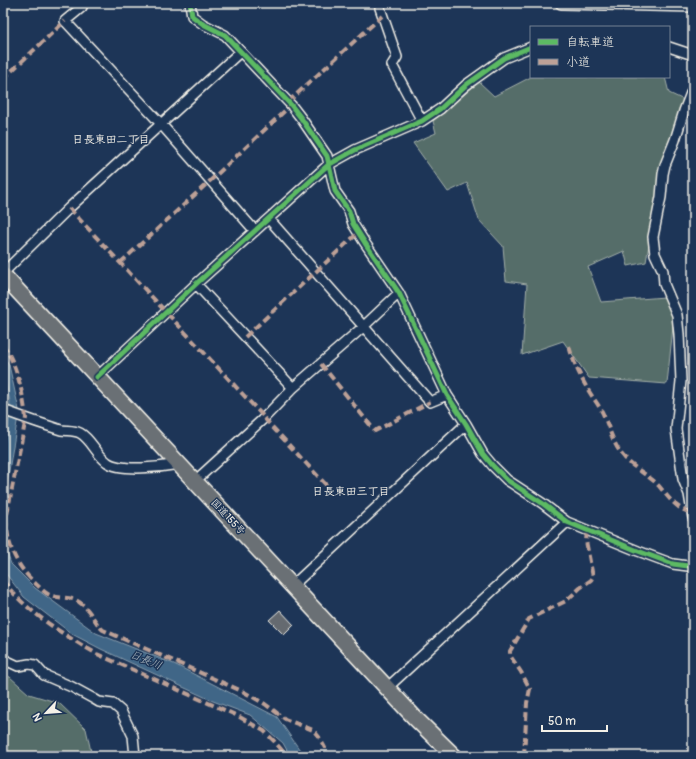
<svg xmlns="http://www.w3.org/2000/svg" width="696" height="759" font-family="Pangolin,'Klee One',sans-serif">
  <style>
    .green { fill: #556d69; stroke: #a4afa8 }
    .water { fill: #406687; stroke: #889eae }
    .building { fill: #656b70; stroke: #f4f1e8 }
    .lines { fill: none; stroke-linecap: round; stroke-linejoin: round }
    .minor-casing { stroke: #f4f1e8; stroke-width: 12 }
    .tertiary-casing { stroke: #f4f1e8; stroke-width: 14 }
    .trunk-casing { stroke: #f4f1e8; stroke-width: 18 }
    .minor { stroke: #1d3557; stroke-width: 9 }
    .tertiary { stroke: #1d3557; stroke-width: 11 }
    .trunk { stroke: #6a7074; stroke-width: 15 }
    .quiet { stroke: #bda197; stroke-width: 4; stroke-dasharray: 8 4; stroke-linecap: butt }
    .cycleway-casing { stroke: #1d3557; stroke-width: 8 }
    .cycleway { stroke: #5cba63; stroke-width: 5 }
    .labels { text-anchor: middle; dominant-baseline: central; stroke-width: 3; stroke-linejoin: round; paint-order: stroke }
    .street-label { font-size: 10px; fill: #f4f1e8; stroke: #1d3557 }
    .neighbourhood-label { font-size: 11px; font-weight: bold; fill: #f4f1e8; stroke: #1d3557 }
    .water-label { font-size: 11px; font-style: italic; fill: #b5c0c6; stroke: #1d3557 }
  </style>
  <rect width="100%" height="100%" fill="#1d3557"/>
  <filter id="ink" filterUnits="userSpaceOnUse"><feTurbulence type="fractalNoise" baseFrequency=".025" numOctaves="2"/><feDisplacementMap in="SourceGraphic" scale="8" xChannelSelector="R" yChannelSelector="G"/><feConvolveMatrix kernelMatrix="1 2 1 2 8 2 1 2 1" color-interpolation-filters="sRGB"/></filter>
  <g filter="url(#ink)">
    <!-- green -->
    <path class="green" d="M 531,77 L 665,77 L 669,93 L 686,101 L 661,175 L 646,262 L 628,266 L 624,251 L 588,267 L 601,302 L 665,297 L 674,317 L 667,384 L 589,378 L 563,341 L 522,355 L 527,284 L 506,281 L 503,246 L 479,220 L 467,183 L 448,192 L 413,143 L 436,133 L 433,121 L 479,82 L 494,96 Z
      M 3,675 L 10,677 L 29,694 L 59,703 L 86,729 L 92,756 L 3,756 Z"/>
    <!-- water -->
    <path class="water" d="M 3,354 L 9,365 L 19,410 L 3,507 L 3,447 L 8,431 L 10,401 L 3,372 Z
      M 3,542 L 11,564 L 35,588 L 96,633 L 174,664 L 277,717 L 304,756 L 290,756 L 283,743 L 250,715 L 213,701 L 101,649 L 72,634 L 24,597 L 3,570 Z"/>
    <!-- building -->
    <path class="building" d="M 280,610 L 294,625 L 284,635 L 269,620 Z"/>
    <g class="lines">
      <defs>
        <path id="minor" d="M 83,3 L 82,7 L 65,21 L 161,124 L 255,231
          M 190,3 L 192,16 L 203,24 L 225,35 L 291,105 L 301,118 L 327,156 L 335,191 L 349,211 L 353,224 L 365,243 L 399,293 L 447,395 L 466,424 L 483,454 L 493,466 L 507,480 L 542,503 L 567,522 L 638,551 L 673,564 L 688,566 L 693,565
          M 380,3 L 380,8 L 397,57 L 392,65 L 422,121
          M 669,47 L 693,55
          M 693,88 L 684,111 L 675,140 L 665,165 L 663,174 L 661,197 L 653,237 L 655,254 L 663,271 L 664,284 L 677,315 L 679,334 L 681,381 L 676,429 L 683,479 L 689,494 L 693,518
          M 269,219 L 430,402 L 447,395
          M 3,273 L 69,208 L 240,52
          M 196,284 L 293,388
          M 97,377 L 196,284 L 328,165 L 355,150 L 422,121 L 440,109 L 466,85 L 504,58 L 531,47
          M 3,410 C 22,417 42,424 61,430 C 67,431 74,430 80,433 C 91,439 96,454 107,462 C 120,472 163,467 179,464
          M 195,481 L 262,420 L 293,388 L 363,327 L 399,293
          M 292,586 L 466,424
          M 3,659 L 18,666 L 29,664 L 35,665 L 44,675 L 72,687 L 94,699 L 99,702 L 113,704 L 121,711 L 133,736 L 135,756
          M 387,688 L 567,522"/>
        <path id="tertiary" d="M 561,3 L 693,6"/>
        <path id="trunk" d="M 3,275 L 415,718 L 454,756"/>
      </defs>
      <!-- minor casing -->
      <use href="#minor" class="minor-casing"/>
      <!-- tertiary casing -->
      <use href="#tertiary" class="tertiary-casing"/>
      <!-- trunk casing -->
      <use href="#trunk" class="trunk-casing"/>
      <!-- minor -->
      <use href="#minor" class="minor"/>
      <!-- tertiary -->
      <use href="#tertiary" class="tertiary"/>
      <!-- trunk -->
      <use href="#trunk" class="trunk"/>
      <!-- quiet -->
      <path class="quiet" d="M 3,79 L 65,21
        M 288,102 L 382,16
        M 69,208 L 264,417
        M 120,263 L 211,180 L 291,105
        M 245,337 L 359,232
        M 3,344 C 17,365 23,393 26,418 L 6,519 C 7,545 16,566 36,584 C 40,587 44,593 50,595 C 59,599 71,596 79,602 C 90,609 94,622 103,630 L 244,692 L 265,704 L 285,719 L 313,730 L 319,737 L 325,748 L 325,756
        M 569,346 C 573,361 579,374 587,388 C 592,397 600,406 604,416 C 610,430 614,446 624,457 C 634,469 649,475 659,486 C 667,496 678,511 691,512
        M 321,364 L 375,431 L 430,402
        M 264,418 L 328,487
        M 3,580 C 22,609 67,637 97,654 L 238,716 L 264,731 L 274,741 L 287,756
        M 524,756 L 527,703 L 530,689 L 521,672 L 511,657 L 510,654 L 510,651 L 529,619 L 566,601 L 580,588 L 591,580 L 593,577 L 586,541 L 587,531"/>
      <defs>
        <path id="cycleway" d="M 190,3 L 192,16 L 203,24 L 225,35 L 291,105 L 301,118 L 327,156 L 335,191 L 349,211 L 353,224 L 365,243 L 399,293 L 447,395 L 466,424 L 483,454 L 493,466 L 507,480 L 542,503 L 567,522 L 638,551 L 673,564 L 688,566 L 693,565
          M 97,377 L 196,284 L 328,165 L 355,150 L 422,121 L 440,109 L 466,85 L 504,58 L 531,47"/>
      </defs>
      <!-- cycleway casing -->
      <use href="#cycleway" class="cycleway-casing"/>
      <!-- cycleway -->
      <use href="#cycleway" class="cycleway"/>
    </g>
  </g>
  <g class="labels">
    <!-- street labels -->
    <g class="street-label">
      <text transform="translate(228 517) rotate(47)">国道155号</text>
    </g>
    <!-- neighbourhood labels -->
    <g class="neighbourhood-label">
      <text x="111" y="139">日長東田二丁目</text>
      <text x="351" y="491">日長東田三丁目</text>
    </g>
    <!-- water labels -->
    <g class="water-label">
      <text transform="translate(146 660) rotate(23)">日長川</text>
    </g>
  </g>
  <!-- margin -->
  <rect width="696" height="759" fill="none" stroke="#1d3557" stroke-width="16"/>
  <rect x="8" y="8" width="680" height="743" fill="none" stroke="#f4f1e8" stroke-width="1.5" filter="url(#ink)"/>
  <!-- legend -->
  <rect x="530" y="26" width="140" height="52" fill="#1d3557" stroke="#738091"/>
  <rect x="538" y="39" width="20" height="6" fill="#5cba63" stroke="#738091"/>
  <text x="566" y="46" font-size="12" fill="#f4f1e8">自転車道</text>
  <rect x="538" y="59" width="20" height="6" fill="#bda197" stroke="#738091"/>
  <text x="566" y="66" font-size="12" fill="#f4f1e8">小道</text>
  <!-- north arrow -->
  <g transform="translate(46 713) rotate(244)" stroke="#1d3557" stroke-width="3" paint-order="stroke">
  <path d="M0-3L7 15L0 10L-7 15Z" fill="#f4f1e8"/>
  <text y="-6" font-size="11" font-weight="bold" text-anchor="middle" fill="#f4f1e8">N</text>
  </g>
  <!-- scale -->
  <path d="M542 725v6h65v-6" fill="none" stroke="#f4f1e8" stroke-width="2"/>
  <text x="548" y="725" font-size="12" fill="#f4f1e8" stroke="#1d3557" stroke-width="3" paint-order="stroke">50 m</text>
</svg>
